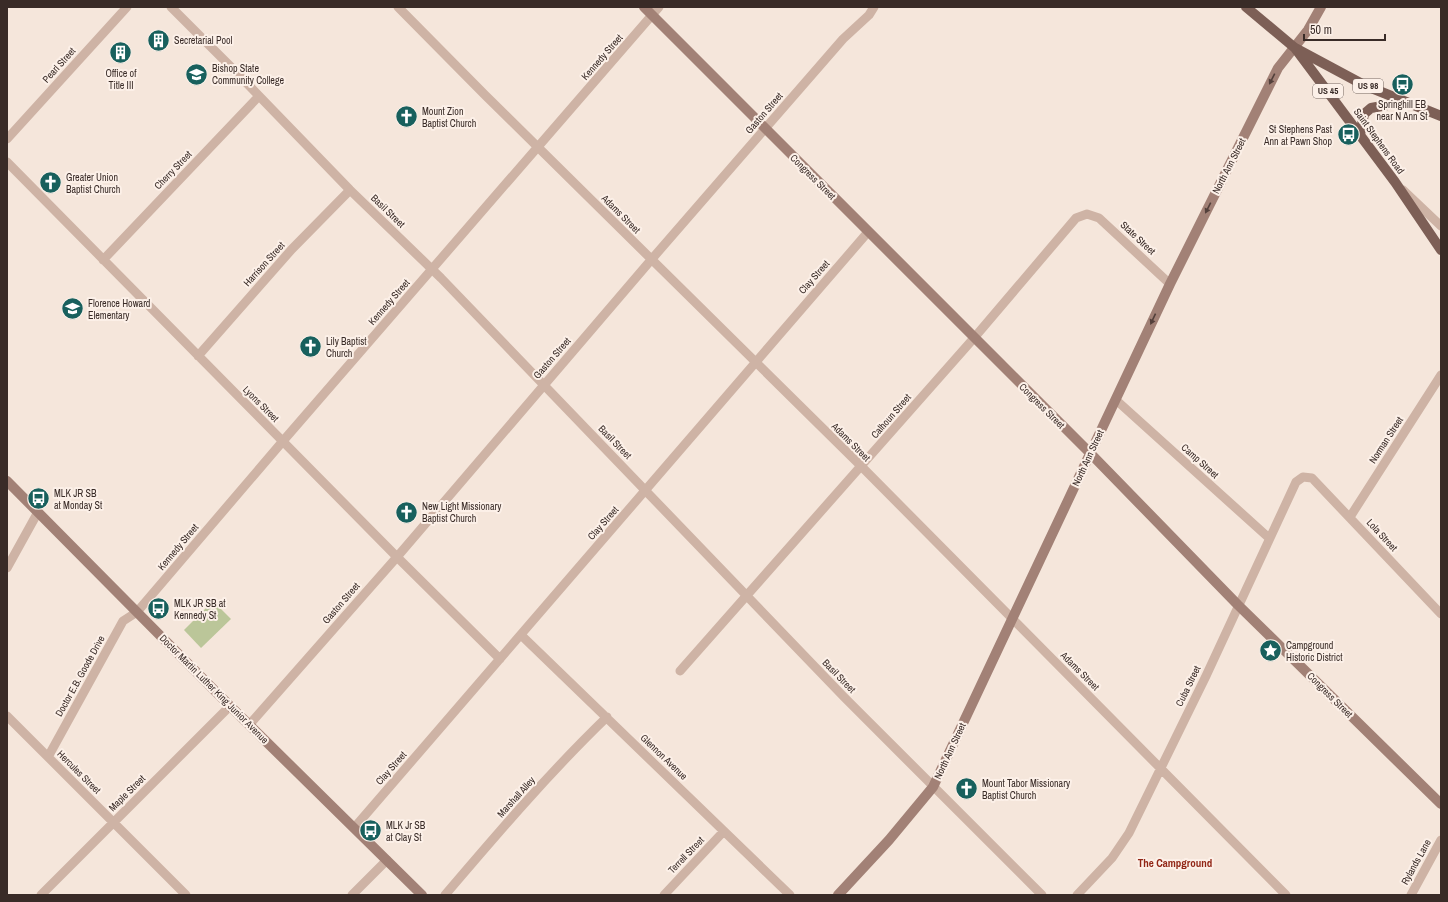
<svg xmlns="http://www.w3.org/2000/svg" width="1448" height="902" font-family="'Archivo Narrow',sans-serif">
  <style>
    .green { fill: #bbc699 }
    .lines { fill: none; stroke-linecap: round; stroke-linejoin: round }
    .street { stroke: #ceb3a5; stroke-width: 9 }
    .secondary { stroke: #a28176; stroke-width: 10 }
    .primary { stroke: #7d5f56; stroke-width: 10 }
    .oneway { fill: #53403b }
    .labels { text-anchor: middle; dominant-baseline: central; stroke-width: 4; stroke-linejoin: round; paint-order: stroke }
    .shield { fill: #fcf0e8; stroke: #746661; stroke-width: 1 }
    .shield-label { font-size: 9px; font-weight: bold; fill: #392b27 }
    .poi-label { font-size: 10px; fill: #392b27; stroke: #fcf0e8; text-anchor: start }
    .street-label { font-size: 10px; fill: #392b27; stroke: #fcf0e8 }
    .neighbourhood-label { font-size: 11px; font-weight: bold; fill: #922717; stroke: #fcf0e8 }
  </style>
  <rect width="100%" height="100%" fill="#f5e6db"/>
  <!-- green -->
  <path class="green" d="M 213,601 L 231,619 L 201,648 L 184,630 Z"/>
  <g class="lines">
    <!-- street -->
    <path class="street" d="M 171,7 L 232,68 L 350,190 L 441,278 L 844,697 L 1042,895
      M 398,7 L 485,95 L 861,466 L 1286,895
      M 7,139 L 127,7
      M 7,162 L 397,557 L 500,659
      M 1403,190 L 1441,226
      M 103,260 L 259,96
      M 198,356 L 292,249 L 350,190
      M 1116,400 L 1269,538
      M 1350,517 L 1441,375
      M 7,568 L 38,512
      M 521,635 L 790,895
      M 680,671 L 974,338 L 1076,218 L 1087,214 L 1099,218 L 1170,284
      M 7,716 L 186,895
      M 249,725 L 397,557 L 651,260 L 843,39 L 869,15 L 874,7
      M 48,757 L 123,621 L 137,612 L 283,441 L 659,7
      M 354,828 L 868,232
      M 41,895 L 230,706
      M 352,895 L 387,860
      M 445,895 C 497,834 549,773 607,717
      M 664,895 L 724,831
      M 1077,895 L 1112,858 L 1129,833 L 1206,676 L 1296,482 L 1303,477 L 1312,478 L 1441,614
      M 1411,895 L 1441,840"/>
    <!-- secondary -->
    <path class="secondary" d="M 644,7 L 1090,453 L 1238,605 L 1441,804
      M 7,481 L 230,706 L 422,895
      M 838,895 L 889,840 L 933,787 L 1170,284 L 1278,68 L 1308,30 L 1321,7"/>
    <!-- primary -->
    <path class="primary" d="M 1246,7 L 1295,48 L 1364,85 L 1441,116
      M 1295,48 L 1395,182 L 1441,250
      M 1360,135 L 1364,114 L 1371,108 L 1404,102"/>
  </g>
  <!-- one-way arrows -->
  <defs><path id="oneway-solid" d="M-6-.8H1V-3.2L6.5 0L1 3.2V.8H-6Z"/></defs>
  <g class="oneway">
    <use href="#oneway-solid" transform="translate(1272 79) rotate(117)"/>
    <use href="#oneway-solid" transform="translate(1208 208) rotate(117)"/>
    <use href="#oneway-solid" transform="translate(1153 319) rotate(115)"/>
  </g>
  <!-- icons -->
  <defs>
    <symbol id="building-disc" viewBox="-11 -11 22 22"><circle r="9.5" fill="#18605d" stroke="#fcf0e8"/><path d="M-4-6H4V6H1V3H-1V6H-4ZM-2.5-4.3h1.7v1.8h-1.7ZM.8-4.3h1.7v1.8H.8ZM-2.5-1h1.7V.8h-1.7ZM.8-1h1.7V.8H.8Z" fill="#fff"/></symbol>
    <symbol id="university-disc" viewBox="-11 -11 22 22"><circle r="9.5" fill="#18605d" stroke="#fcf0e8"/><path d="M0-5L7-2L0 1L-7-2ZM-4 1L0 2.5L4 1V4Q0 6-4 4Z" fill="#fff"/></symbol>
    <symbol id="bus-disc" viewBox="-11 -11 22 22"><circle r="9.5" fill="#18605d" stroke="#fcf0e8"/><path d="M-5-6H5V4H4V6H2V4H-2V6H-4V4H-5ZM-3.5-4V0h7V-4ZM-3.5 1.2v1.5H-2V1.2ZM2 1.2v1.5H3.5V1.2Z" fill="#fff"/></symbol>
    <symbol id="church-disc" viewBox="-11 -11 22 22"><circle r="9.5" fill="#18605d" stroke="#fcf0e8"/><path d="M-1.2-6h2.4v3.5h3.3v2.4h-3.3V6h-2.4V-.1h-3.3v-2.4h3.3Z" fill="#fff"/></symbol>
    <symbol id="school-disc" viewBox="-11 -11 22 22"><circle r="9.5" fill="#18605d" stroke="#fcf0e8"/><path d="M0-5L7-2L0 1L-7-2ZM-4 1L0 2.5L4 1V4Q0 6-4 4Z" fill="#fff"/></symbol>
    <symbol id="sight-disc" viewBox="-11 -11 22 22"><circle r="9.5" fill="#18605d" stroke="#fcf0e8"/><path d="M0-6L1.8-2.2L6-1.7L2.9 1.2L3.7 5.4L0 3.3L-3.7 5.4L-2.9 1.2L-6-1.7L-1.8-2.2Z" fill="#fff"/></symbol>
  </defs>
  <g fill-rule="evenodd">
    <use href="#building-disc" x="146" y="28" width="25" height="25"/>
    <use href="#building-disc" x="108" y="40" width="25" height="25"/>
    <use href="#university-disc" x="184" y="62" width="25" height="25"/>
    <use href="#bus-disc" x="1390" y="72" width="25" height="25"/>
    <use href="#church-disc" x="394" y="104" width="25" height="25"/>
    <use href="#bus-disc" x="1336" y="122" width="25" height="25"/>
    <use href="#church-disc" x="38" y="170" width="25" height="25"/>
    <use href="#school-disc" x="60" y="296" width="25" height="25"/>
    <use href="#church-disc" x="298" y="334" width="25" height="25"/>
    <use href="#bus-disc" x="26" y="486" width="25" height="25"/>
    <use href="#church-disc" x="394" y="500" width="25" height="25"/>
    <use href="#bus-disc" x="146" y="596" width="25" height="25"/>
    <use href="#sight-disc" x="1258" y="638" width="25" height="25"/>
    <use href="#church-disc" x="954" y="776" width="25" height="25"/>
    <use href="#bus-disc" x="358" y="818" width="25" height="25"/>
  </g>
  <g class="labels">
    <!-- shield labels -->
    <g class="shield">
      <rect x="1353" y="79" width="30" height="14" rx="3"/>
      <rect x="1313" y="84" width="30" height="14" rx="3"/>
    </g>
    <g class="shield-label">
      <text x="1368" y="86">US 98</text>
      <text x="1328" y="91">US 45</text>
    </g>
    <!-- poi labels -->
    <g class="poi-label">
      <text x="174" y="40">Secretarial Pool</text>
      <text x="212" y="68">Bishop State<tspan x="212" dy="12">Community College</tspan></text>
      <text x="121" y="73" text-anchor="middle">Office of<tspan x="121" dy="12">Title III</tspan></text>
      <text x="1402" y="104" text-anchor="middle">Springhill EB<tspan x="1402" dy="12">near N Ann St</tspan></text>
      <text x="422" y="111">Mount Zion<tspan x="422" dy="12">Baptist Church</tspan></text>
      <text x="1332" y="129" text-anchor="end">St Stephens Past<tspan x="1332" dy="12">Ann at Pawn Shop</tspan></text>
      <text x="66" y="177">Greater Union<tspan x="66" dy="12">Baptist Church</tspan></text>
      <text x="88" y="303">Florence Howard<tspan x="88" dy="12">Elementary</tspan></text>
      <text x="326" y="341">Lily Baptist<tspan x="326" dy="12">Church</tspan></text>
      <text x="54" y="493">MLK JR SB<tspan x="54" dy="12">at Monday St</tspan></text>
      <text x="422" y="506">New Light Missionary<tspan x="422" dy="12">Baptist Church</tspan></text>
      <text x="174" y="603">MLK JR SB at<tspan x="174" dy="12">Kennedy St</tspan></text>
      <text x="1286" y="645">Campground<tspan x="1286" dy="12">Historic District</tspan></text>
      <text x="982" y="783">Mount Tabor Missionary<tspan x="982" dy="12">Baptist Church</tspan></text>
      <text x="386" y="825">MLK Jr SB<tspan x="386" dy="12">at Clay St</tspan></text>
    </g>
    <!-- street labels -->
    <g class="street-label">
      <text transform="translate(602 57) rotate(-49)">Kennedy Street</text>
      <text transform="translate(59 65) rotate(-48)">Pearl Street</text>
      <text transform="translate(764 113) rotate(-49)">Gaston Street</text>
      <text transform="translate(1379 141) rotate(54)">Saint Stephens Road</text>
      <text transform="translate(1229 166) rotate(-63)">North Ann Street</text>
      <text transform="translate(173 170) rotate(-46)">Cherry Street</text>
      <text transform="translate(813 177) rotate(45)">Congress Street</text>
      <text transform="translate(388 211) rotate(44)">Basil Street</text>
      <text transform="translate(621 214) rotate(45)">Adams Street</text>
      <text transform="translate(1138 238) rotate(43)">State Street</text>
      <text transform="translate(264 264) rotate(-48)">Harrison Street</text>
      <text transform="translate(814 277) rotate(-49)">Clay Street</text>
      <text transform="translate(389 302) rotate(-49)">Kennedy Street</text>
      <text transform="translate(552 358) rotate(-49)">Gaston Street</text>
      <text transform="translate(261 404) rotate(45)">Lyons Street</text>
      <text transform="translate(1042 406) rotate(45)">Congress Street</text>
      <text transform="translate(891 416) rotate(-49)">Calhoun Street</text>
      <text transform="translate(1386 440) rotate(-57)">Norman Street</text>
      <text transform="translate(615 442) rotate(46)">Basil Street</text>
      <text transform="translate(851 442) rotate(45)">Adams Street</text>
      <text transform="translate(1088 458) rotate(-65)">North Ann Street</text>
      <text transform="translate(1200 461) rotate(42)">Camp Street</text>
      <text transform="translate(603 523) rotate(-49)">Clay Street</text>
      <text transform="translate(1382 535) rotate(47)">Lola Street</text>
      <text transform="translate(178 547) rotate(-50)">Kennedy Street</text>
      <text transform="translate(341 603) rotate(-49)">Gaston Street</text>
      <text transform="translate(1080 671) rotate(45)">Adams Street</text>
      <text transform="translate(80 676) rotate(-61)">Doctor E.B. Goode Drive</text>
      <text transform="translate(839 676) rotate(46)">Basil Street</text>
      <text transform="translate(1188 686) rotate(-64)">Cuba Street</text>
      <text transform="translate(214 689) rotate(45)">Doctor Martin Luther King Junior Avenue</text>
      <text transform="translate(1330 695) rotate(45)">Congress Street</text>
      <text transform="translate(950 751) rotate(-65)">North Ann Street</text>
      <text transform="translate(664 757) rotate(44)">Glennon Avenue</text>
      <text transform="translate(391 768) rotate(-49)">Clay Street</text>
      <text transform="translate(79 772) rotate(45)">Hercules Street</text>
      <text transform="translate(127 793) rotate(-45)">Maple Street</text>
      <text transform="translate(516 797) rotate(-48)">Marshall Alley</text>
      <text transform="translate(686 855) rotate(-46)">Terrell Street</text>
      <text transform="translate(1416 862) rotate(-61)">Rylands Lane</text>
    </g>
    <!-- neighbourhood labels -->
    <g class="neighbourhood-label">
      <text x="1175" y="863">The Campground</text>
    </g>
  </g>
  <!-- border -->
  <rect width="1448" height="902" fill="none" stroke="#392b27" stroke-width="16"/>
  <!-- scale -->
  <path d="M1304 34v6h81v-6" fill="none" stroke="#392b27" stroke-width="2"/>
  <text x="1310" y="34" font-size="12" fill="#392b27" stroke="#fcf0e8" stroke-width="3" paint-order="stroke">50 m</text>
</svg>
